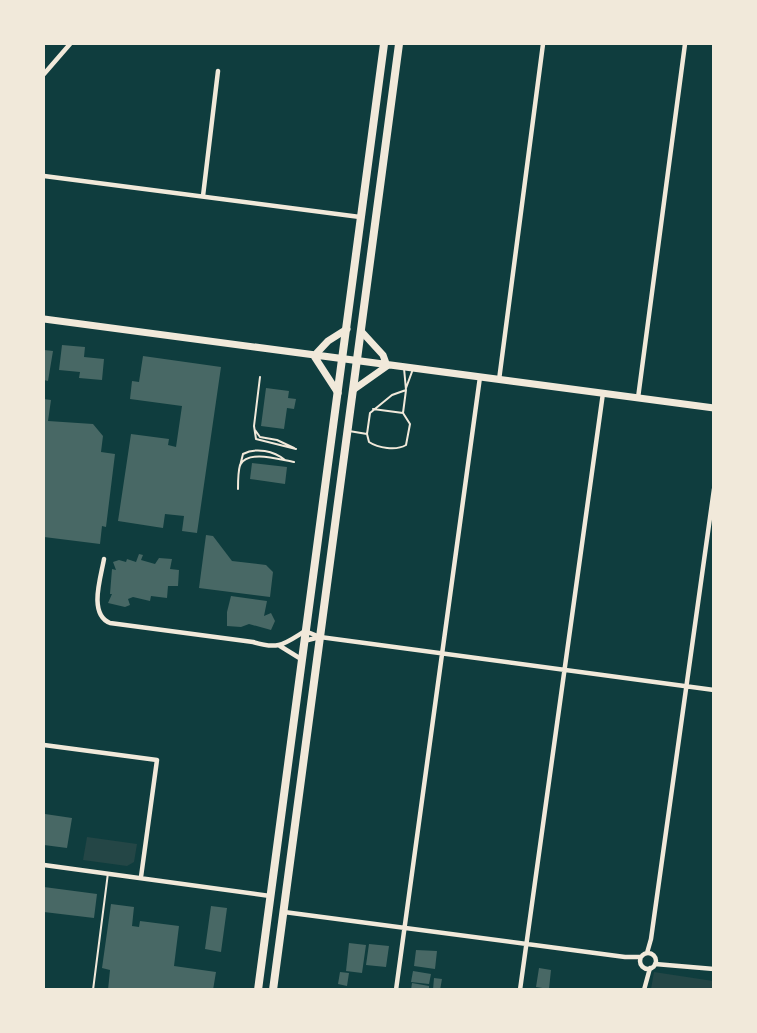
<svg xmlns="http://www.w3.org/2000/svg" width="757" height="1033" font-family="'Crimson Pro',serif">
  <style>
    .green { fill: #244646 }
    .building { fill: #486865 }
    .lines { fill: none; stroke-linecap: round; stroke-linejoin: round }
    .service { stroke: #f1e9da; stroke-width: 2 }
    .minor { stroke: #f1e9da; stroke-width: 4.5 }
    .secondary { stroke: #f1e9da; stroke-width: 7 }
    .primary { stroke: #f1e9da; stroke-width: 8 }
  </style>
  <rect width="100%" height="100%" fill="#0f3d3e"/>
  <!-- green -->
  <path class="green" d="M 87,837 L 137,844 L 134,862 L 127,866 L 83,860 Z
    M 654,972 L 713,981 L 713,989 L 651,989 Z"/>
  <!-- building -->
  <path class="building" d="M 62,345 L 85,347 L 84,357 L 104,359 L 102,380 L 79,378 L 80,372 L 59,370 Z
    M 44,350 L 53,351 L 48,381 L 44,380 Z
    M 143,356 L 221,367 L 197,533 L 182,531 L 184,516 L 165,514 L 163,528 L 118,521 L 131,434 L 169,439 L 168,445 L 176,447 L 182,406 L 130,399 L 132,381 L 139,382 Z
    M 266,388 L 289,391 L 288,398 L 296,399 L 294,409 L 287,408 L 284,429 L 261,426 Z
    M 44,399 L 51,400 L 48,421 L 93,424 L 103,436 L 101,452 L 115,454 L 106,527 L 102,526 L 100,544 L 44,537 Z
    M 252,463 L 287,467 L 285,484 L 250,479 Z
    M 206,535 L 213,536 L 232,561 L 266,565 L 273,572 L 270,597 L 199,588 Z
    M 139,554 L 143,555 L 141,560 L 155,564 L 159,558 L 172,559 L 170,569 L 179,570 L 178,586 L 168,586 L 167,598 L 151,596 L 150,601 L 133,597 L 128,599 L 130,605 L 125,607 L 108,603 L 112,594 L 110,594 L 112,569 L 116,570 L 113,562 L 119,560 L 126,562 L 127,559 L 136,562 Z
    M 231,596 L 267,601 L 264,616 L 271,613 L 275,621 L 271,630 L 249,624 L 241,627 L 227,626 L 227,612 Z
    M 45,814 L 72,818 L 67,848 L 44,845 Z
    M 44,887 L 97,894 L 94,918 L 44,912 Z
    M 111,904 L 134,907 L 132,926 L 139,927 L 140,921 L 179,926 L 174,966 L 216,972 L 213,990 L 108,990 L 110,970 L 102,968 Z
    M 211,906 L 227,908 L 221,952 L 205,949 Z
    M 349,943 L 366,945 L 362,973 L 346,971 Z
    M 369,944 L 389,946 L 386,967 L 366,965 Z
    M 416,950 L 437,951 L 435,969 L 414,966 Z
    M 539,968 L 551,970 L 549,989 L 536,987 Z
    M 413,971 L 431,974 L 429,984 L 411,982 Z
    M 340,972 L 349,973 L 347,986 L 338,984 Z
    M 434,978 L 442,979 L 440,990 L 433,990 Z
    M 412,983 L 429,986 L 429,990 L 411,990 Z"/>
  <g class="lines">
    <!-- service -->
    <path class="service" d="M 260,377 L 254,426 L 256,439 L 296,449
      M 406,388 L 413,369
      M 373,409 L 403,413 L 406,390 L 404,368
      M 403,413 L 410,424 L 406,445 C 396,451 378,448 369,442 L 367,434 L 370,413 L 392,395 L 406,390
      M 255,430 L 260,437 L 277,440 L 294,448
      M 349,431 L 367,434
      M 240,466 L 243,454 C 256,447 274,451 285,460
      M 238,489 C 238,482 238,472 240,465 C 248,449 281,460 294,462
      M 93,990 L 108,873"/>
    <!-- minor -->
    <path class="minor" d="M 44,74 L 70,44
      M 44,176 L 360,217
      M 203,196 L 218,71
      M 499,380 L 543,44
      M 638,398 L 685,44
      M 104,559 C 101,577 88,614 110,623 L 253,642 C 279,650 284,644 305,631 L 320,637 L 714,690
      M 304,641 L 320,637
      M 280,646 L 301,659
      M 44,745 L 157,760 L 141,877
      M 44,865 L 270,896
      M 284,912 L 625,957 L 641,957
      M 647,953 L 651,939 L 714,489
      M640 961a8 8 0 1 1 16 0a8 8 0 1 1-16 0Z
      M 655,964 L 714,969
      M 396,990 L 480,377
      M 520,990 L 603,393
      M 644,990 L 650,968"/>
    <!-- secondary -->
    <path class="secondary" d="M 44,319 L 714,408
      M 361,331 L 383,355 L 387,366
      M 314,356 L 338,393
      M 314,356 L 328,341 L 347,329
      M 353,390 L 387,366"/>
    <!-- primary -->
    <path class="primary" d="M 258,990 L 384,44
      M 273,990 L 399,44"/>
  </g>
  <!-- border -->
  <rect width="757" height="1033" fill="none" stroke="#f1e9da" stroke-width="90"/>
</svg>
